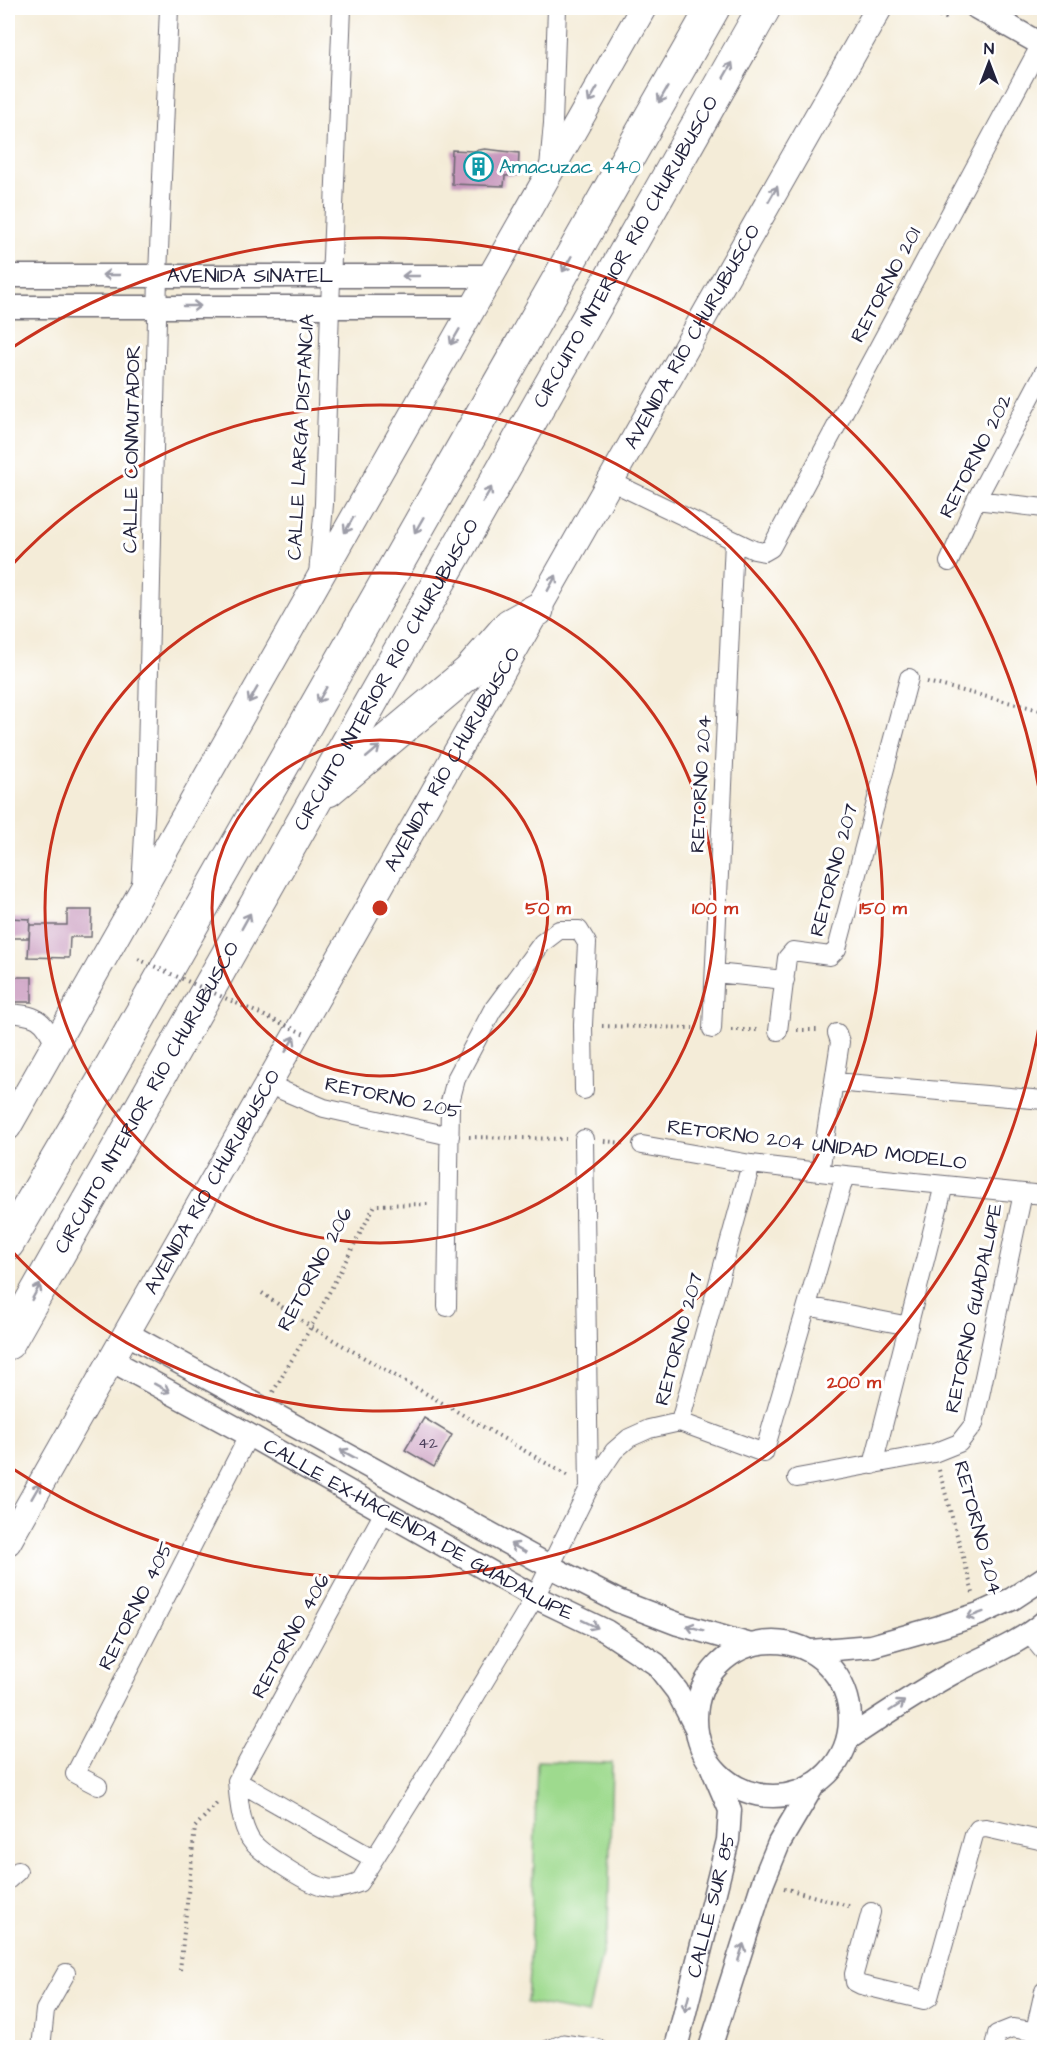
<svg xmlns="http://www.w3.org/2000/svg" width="1052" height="2055" font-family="'Architects Daughter',sans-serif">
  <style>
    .green { fill: #9eda8e; stroke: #607e64; stroke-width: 1.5 }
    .building { fill: #c898bd }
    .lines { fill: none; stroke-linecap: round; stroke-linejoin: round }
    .service-casing { stroke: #6c6972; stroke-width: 11 }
    .minor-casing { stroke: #6c6972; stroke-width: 20 }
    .tertiary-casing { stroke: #6c6972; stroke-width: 25 }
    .secondary-casing { stroke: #6c6972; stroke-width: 28 }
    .motorway-casing { stroke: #6c6972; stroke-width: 35 }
    .path { stroke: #6c6972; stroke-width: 4; stroke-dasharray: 1.5 4.5; stroke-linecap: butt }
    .service { stroke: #fff; stroke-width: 9 }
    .minor { stroke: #fff; stroke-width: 18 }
    .tertiary { stroke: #fff; stroke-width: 22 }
    .secondary { stroke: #fff; stroke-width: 26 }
    .motorway { stroke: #fff; stroke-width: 33 }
    .path-bridge { stroke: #6c6972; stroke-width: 4; stroke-dasharray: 1.5 4.5; stroke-linecap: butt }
    .oneway { stroke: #9c9ca7 }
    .ring { fill: none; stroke: #c8321e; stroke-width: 3 }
    .labels { text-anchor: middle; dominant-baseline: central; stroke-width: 6; stroke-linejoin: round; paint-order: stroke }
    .number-label { font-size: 16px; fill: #4c405c }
    .culture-label { font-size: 20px; fill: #0d838f; stroke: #fff; text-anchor: start }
    .street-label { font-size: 20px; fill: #22223b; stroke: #fff }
    .centre { fill: #c8321e; stroke: #fff; stroke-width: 3 }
    .ring-label { font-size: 18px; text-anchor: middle; font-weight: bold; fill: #c8321e; stroke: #fff; stroke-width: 6; stroke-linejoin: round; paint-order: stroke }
  </style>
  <rect width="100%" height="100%" fill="#fff"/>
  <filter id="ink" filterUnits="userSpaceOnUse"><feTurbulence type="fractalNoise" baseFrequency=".0167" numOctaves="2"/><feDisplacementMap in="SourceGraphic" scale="12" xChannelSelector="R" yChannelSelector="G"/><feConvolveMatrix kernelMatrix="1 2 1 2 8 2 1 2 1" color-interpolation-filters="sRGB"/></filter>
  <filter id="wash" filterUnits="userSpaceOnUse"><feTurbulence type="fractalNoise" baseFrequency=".008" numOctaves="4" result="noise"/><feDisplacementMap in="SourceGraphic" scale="24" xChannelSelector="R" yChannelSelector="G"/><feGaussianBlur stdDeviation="1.35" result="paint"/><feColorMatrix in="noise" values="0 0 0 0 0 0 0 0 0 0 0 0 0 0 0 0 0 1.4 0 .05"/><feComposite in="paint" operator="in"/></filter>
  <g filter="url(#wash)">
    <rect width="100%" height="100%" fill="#f4ecd8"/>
    <!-- green -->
    <path class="green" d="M 537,1761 L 612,1763 L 608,1928 L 588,2014 L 527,2003 L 532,1925 Z"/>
    <g id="blocks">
      <!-- building -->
      <path class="building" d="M 485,149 L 519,153 L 518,175 L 505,176 L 504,186 L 452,184 L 452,174 L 451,174 L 452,150 L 473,151 Z
        M 67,910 L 92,910 L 91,937 L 70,937 L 69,958 L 28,957 L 30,925 L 67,925 Z
        M 8,918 L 30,919 L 29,938 L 8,938 Z
        M 8,977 L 32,977 L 32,1002 L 8,1002 Z
        M 424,1418 L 452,1435 L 434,1467 L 405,1450 Z"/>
    </g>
  </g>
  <g filter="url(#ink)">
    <use href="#blocks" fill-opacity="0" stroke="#6c6972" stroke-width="1.5"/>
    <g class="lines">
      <defs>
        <path id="service" d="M 540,2048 L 563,2039 L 599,2044 L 603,2048"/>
        <path id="minor" d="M 549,167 L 553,123 L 557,8
          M 610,481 L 754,550 L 764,552 L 771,548 L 1041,44
          M 976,500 L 1044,508
          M 949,562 L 976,500 L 1044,372
          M 318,575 L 324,504 L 330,307 L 342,8
          M 141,887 L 146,799 L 158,275 L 169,8
          M 715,973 L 785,980
          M 8,1013 C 35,1015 43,1017 55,1044
          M 712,1029 L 734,541
          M 778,1031 L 787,958 L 793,951 L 830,956 L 837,949 L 909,678
          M 835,1082 L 1044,1100
          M 267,1084 L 324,1108 L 450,1136
          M 642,1145 L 751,1164 L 845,1175 L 1044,1195
          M 820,1172 L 840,1042 L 837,1033
          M 807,1306 L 909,1326
          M 447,1307 L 450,1102 L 456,1079 L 492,1011 L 542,943 L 559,930 L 579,930 L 587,943 L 583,1025 L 584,1090
          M 680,1422 L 751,1164
          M 873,1465 L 944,1185
          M 797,1478 L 934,1453 L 959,1443 L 974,1424 L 1023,1193
          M 589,1488 L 614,1451 L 629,1438 L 649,1429 L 680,1422 L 764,1453 L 845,1175
          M 1030,1635 L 1044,1652
          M 237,1781 C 239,1800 240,1822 250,1839 C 258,1852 307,1883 323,1887 C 336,1891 346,1887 359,1883 L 449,1740 L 535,1597 L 589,1488 L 584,1139
          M 237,1781 L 384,1512
          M 237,1781 L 374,1859
          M 98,1786 L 75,1774 L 249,1435
          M 8,1880 L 18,1871
          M 871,1912 L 854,1974 L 855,1982 L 861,1985 L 924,2000 L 929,1997 L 974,1835 L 978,1829 L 986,1828 L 1044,1841
          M 1035,2031 L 1044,1991
          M 41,2048 L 45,2010 L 66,1973
          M 994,2048 L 997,2034 L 1012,2028 L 1044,2033"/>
        <g id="tertiary">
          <path d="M 977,8 L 1044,46"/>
          <path id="s1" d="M 8,276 L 490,276"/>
          <path d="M 8,307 L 473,307"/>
          <path d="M 126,1333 L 551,1567 L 618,1601 L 678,1624 L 751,1645"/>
          <path id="s2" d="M 111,1360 L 249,1435 L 535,1597 L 606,1631 L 656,1664 L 677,1691 L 696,1728"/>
          <circle cx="773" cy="1719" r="77"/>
          <path d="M 811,1651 L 871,1646 L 939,1627 L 979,1614 L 1012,1599 L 1044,1578"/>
          <path d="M 848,1739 C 882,1716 915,1694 951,1674 C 982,1657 1017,1645 1044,1622"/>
          <path id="s3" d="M 676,2048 L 728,1840 L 730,1810 L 712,1768"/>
          <path d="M 710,2048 L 763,1882 L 779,1843 L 814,1784"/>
        </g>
        <g id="secondary">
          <path d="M 8,1127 L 643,8"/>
          <path id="s4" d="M 8,1542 L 879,8"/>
        </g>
        <g id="motorway">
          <path d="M 328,790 L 469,672 L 510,625 L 537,610"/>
          <path d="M 8,1243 L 103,1081 L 713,8"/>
          <path id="s5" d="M 8,1343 L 764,8"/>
        </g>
      </defs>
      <!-- service casing -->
      <use href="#service" class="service-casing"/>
      <!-- minor casing -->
      <use href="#minor" class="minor-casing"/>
      <!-- tertiary casing -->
      <use href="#tertiary" class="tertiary-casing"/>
      <!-- secondary casing -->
      <use href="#secondary" class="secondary-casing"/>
      <!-- motorway casing -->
      <use href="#motorway" class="motorway-casing"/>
      <!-- path -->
      <path class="path" d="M 923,8 L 945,18 L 956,10
        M 927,682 L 1044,711
        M 602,1026 L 693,1028
        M 731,1030 L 759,1030
        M 797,1030 L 819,1030
        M 469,1137 L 566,1139
        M 604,1141 L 623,1143
        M 262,1293 L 311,1327 L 570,1477
        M 273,1392 L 311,1327 L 375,1205 L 430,1204
        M 939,1470 L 973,1593
        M 784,1888 L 852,1907
        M 180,1970 L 195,1827 L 219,1801"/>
      <!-- service -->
      <use href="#service" class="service"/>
      <!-- minor -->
      <use href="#minor" class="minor"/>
      <!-- tertiary -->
      <use href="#tertiary" class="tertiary"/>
      <!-- secondary -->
      <use href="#secondary" class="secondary"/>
      <!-- motorway -->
      <use href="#motorway" class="motorway"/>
      <!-- path-bridge -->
      <path class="path-bridge" d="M 138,959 L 305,1034"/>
    </g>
    <!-- one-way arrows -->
    <defs><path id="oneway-shaft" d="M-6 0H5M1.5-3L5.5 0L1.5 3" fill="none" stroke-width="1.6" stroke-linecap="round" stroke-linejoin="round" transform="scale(1.5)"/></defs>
    <g class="oneway">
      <use href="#oneway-shaft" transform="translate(728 70) rotate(-60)"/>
      <use href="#oneway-shaft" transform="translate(593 95) rotate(120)"/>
      <use href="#oneway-shaft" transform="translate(663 95) rotate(120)"/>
      <use href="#oneway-shaft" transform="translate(773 194) rotate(-60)"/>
      <use href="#oneway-shaft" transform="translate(567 264) rotate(120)"/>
      <use href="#oneway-shaft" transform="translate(111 275) rotate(180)"/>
      <use href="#oneway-shaft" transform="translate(411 276) rotate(180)"/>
      <use href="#oneway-shaft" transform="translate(192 306)"/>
      <use href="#oneway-shaft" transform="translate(455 337) rotate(120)"/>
      <use href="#oneway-shaft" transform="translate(487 495) rotate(-60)"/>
      <use href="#oneway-shaft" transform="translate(349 525) rotate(120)"/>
      <use href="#oneway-shaft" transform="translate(419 525) rotate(120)"/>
      <use href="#oneway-shaft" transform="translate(552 583) rotate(-61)"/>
      <use href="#oneway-shaft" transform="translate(253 695) rotate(120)"/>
      <use href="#oneway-shaft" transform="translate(322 695) rotate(120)"/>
      <use href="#oneway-shaft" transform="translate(373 752) rotate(-40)"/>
      <use href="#oneway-shaft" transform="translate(246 921) rotate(-61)"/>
      <use href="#oneway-shaft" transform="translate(290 1044) rotate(-60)"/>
      <use href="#oneway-shaft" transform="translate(36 1292) rotate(-61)"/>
      <use href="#oneway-shaft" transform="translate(162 1388) rotate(29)"/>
      <use href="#oneway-shaft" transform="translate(348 1454) rotate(-151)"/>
      <use href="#oneway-shaft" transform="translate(36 1491) rotate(-60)"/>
      <use href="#oneway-shaft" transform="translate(518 1548) rotate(-151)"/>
      <use href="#oneway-shaft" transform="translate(975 1615) rotate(160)"/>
      <use href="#oneway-shaft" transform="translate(590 1624) rotate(26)"/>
      <use href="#oneway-shaft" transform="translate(695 1628) rotate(-165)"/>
      <use href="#oneway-shaft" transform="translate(897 1706) rotate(-33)"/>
      <use href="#oneway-shaft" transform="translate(741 1952) rotate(-72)"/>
      <use href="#oneway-shaft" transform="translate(687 2003) rotate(104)"/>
    </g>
  </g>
  <!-- distance rings -->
  <g class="ring">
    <circle cx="380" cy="908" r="168"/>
    <circle cx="380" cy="908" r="335"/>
    <path d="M9 568A503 503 0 1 1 9 1248"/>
    <path d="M1044 995A670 670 0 0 1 10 1467M10 349A670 670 0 0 1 1044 821"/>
  </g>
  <!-- icons -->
  <defs>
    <symbol id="building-ring" viewBox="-11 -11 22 22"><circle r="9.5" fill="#fff" stroke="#0f9aa8" stroke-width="1.5"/><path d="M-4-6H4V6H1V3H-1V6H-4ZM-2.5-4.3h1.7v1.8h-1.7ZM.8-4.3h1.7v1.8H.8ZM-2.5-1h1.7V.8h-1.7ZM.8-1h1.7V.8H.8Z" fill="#0f9aa8"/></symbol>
  </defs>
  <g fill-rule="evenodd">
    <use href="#building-ring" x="462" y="150" width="33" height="33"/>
  </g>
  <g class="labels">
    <!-- number labels -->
    <g class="number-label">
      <text x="428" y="1443">42</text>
    </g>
    <!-- culture labels -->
    <g class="culture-label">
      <text x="499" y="167">Amacuzac 440</text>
    </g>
    <!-- street labels -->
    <g class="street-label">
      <text stroke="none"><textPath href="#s5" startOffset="1254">CIRCUITO INTERIOR RÍO CHURUBUSCO</textPath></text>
      <text stroke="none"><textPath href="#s1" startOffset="242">AVENIDA SINATEL</textPath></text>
      <text transform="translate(886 285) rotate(-62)">RETORNO 201</text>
      <text stroke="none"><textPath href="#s4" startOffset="1386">AVENIDA RÍO CHURUBUSCO</textPath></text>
      <text transform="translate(301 437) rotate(-87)">CALLE LARGA DISTANCIA</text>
      <text transform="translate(132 449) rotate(-89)">CALLE CONMUTADOR</text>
      <text transform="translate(976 456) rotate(-63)">RETORNO 202</text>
      <text stroke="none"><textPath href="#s5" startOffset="768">CIRCUITO INTERIOR RÍO CHURUBUSCO</textPath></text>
      <text stroke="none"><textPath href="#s4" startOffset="900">AVENIDA RÍO CHURUBUSCO</textPath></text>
      <text transform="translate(701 784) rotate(-87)">RETORNO 204</text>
      <text transform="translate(834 870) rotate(-75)">RETORNO 207</text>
      <text stroke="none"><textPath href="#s5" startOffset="282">CIRCUITO INTERIOR RÍO CHURUBUSCO</textPath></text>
      <text transform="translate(393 1098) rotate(12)">RETORNO 205</text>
      <text transform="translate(817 1145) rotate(7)">RETORNO 204 UNIDAD MODELO</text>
      <text stroke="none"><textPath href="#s4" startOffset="414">AVENIDA RÍO CHURUBUSCO</textPath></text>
      <text transform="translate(315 1269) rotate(-62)">RETORNO 206</text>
      <text transform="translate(974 1308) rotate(-78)">RETORNO GUADALUPE</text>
      <text transform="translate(679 1339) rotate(-75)">RETORNO 207</text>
      <text transform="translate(978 1528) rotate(75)">RETORNO 204</text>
      <text stroke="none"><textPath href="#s2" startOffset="351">CALLE EX-HACIENDA DE GUADALUPE</textPath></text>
      <text transform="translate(136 1606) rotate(-63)">RETORNO 405</text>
      <text transform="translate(291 1636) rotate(-61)">RETORNO 406</text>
      <text stroke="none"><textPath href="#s3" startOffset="147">CALLE SUR 85</textPath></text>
    </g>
  </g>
  <circle cx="380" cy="908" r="9" class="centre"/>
  <g class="ring-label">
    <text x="548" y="914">50 m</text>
    <text x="715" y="914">100 m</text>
    <text x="883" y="914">150 m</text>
    <text x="854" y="1388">200 m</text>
  </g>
  <!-- margin -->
  <rect width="1052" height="2055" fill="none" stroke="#fff" stroke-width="30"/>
  <!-- north arrow -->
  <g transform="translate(989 63)" stroke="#ffffff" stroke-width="4.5" paint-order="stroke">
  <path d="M0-4.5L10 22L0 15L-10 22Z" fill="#22223b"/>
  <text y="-9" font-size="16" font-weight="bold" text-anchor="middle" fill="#22223b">N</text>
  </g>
</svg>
